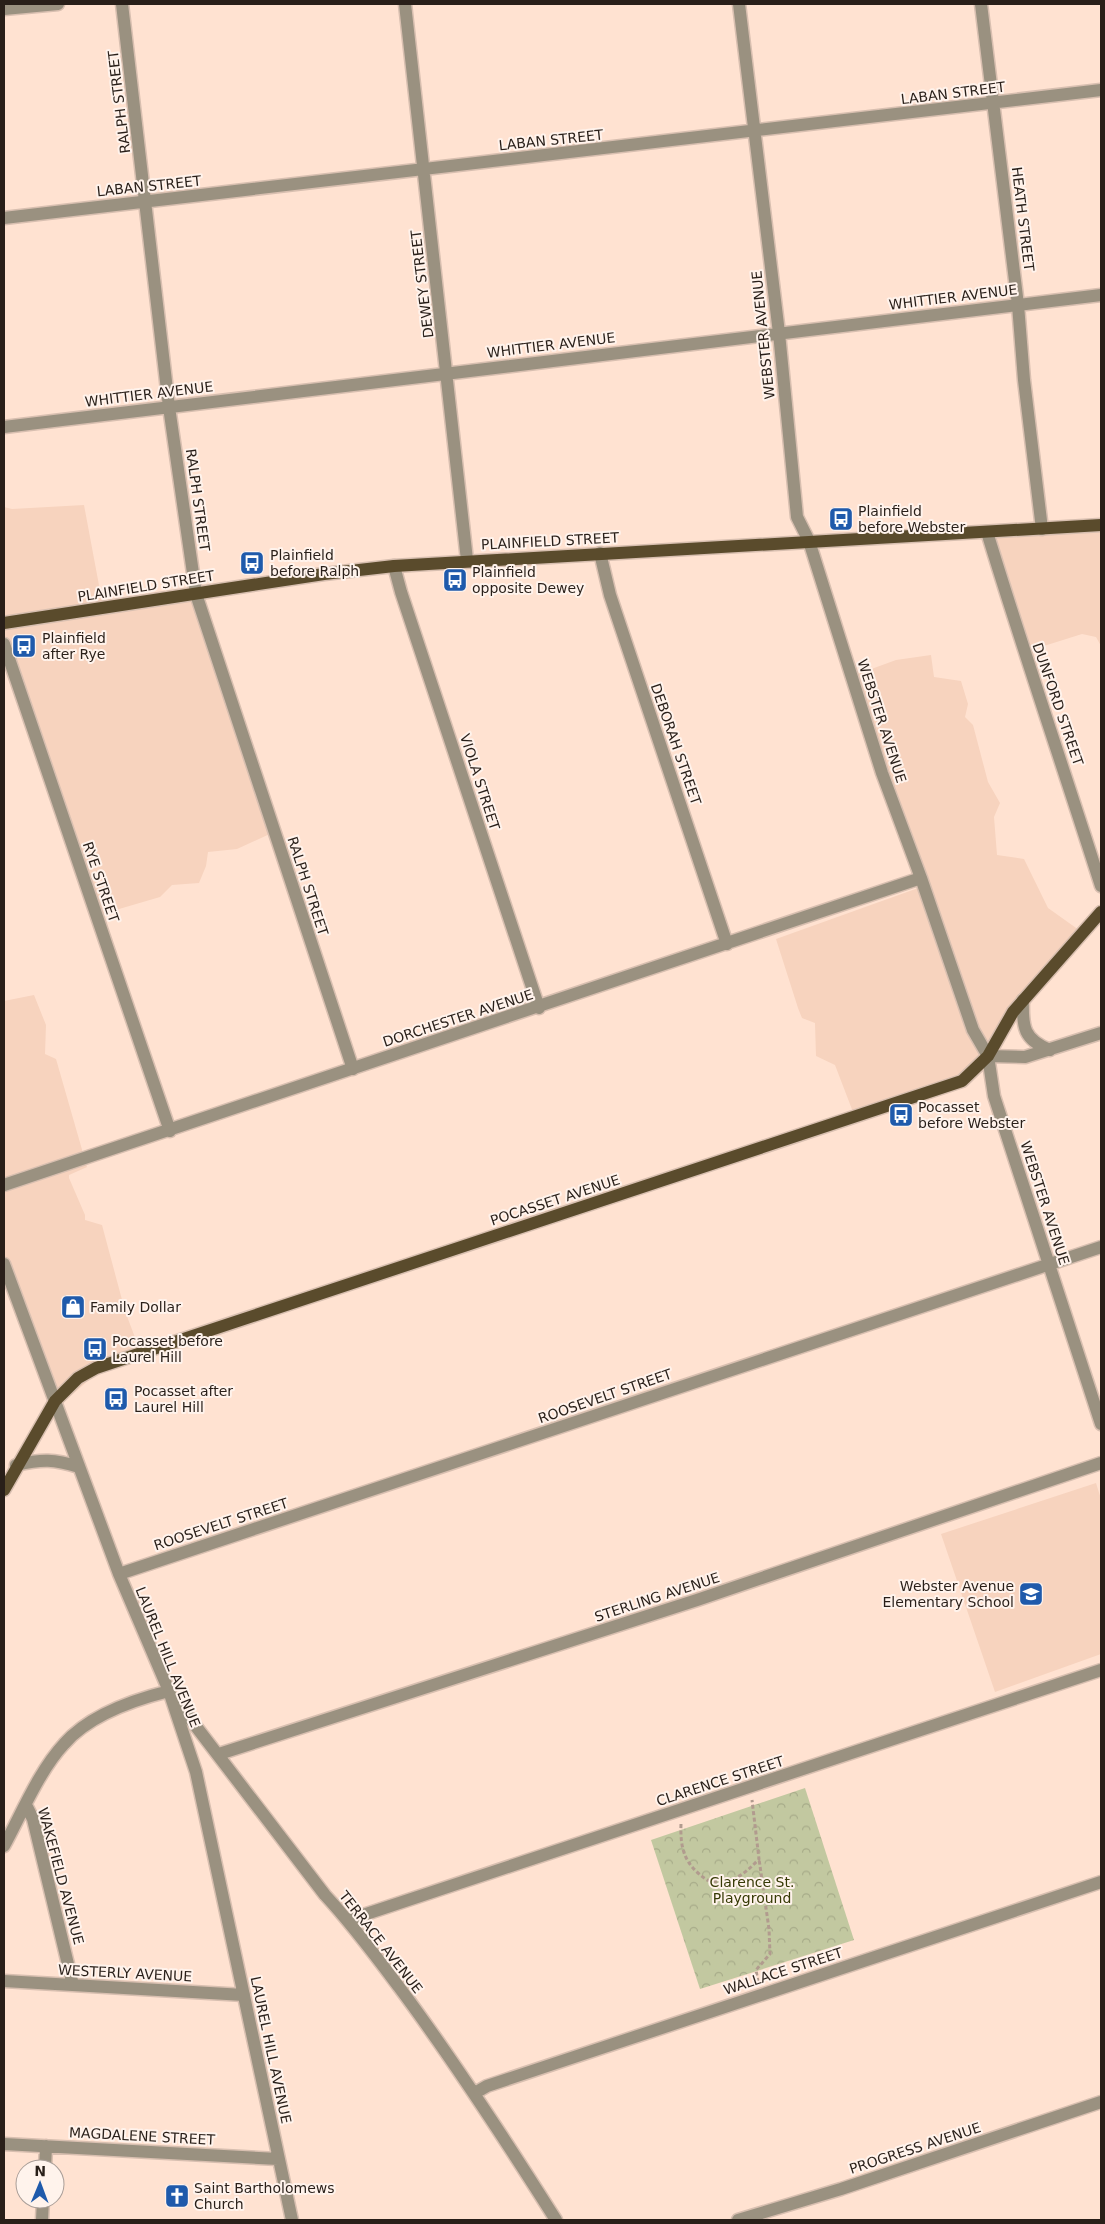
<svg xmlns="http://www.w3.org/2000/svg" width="1105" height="2224" font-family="'DejaVu Sans',sans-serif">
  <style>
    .built { fill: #f7d3be }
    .park { fill: url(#park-crowns) }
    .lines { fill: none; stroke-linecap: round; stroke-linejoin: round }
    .minor-casing { stroke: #d8bfb0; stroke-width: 15 }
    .major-casing { stroke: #d8bfb0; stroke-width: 15 }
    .path { stroke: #b19b8e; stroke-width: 3; stroke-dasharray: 4 2.5; stroke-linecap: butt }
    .minor { stroke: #9a9180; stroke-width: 12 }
    .major { stroke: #5a4b2c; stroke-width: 12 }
    .labels { text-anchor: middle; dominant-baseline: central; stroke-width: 4; stroke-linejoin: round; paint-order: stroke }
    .street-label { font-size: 14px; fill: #291f19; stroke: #fff3ec }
    .poi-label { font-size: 14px; fill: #291f19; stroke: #fff3ec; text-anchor: start }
    .park-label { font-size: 14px; fill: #363a05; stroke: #fff3ec }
  </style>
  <defs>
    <pattern id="park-crowns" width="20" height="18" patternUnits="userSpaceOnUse" patternTransform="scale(1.25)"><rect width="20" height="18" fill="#c2c8a0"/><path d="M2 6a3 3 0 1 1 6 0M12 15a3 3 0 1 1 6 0" fill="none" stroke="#a7ab89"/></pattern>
  </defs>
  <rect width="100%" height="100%" fill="#ffe2d1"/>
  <!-- built -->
  <path class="built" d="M 84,505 L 104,612 L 196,600 L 272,833 L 237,849 L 208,852 L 206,866 L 199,883 L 172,885 L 160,897 L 102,914 L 4,643 L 4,507 L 12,509 Z
    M 1101,532 L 1101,646 L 1096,637 L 1082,634 L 1028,651 L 994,538 Z
    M 931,655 L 934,677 L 961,681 L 968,704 L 965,717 L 973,725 L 988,782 L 1000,803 L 994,817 L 997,855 L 1024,859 L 1048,908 L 1086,935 L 1007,1030 L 985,1071 L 865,1112 L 853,1112 L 835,1065 L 816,1056 L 815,1023 L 802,1018 L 798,1008 L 776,939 L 921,887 L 855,675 L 896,660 Z
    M 34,995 L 46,1025 L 45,1054 L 56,1059 L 87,1167 L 69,1175 L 69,1178 L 85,1215 L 85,1220 L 102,1225 L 125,1311 L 142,1356 L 97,1373 L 58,1407 L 4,1277 L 4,1001 Z
    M 1096,1483 L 1101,1499 L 1101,1654 L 995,1692 L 941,1534 Z"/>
  <!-- park -->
  <path class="park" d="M 805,1788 L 854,1940 L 700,1989 L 651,1840 Z"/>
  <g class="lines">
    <defs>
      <path id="minor" d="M 122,4 L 169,407 L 196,594 L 353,1069
        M 405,4 L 467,560
        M 739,4 L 779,333 L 797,517 L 809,541 L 882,773 L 921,878 L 973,1030 L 988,1056 L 994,1096 L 1101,1424
        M 981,4 L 1018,305 L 1024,380 L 1042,529
        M 4,9 L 58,4
        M 4,218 L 1101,90
        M 4,427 L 1101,295
        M 987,532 C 1023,650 1063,767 1101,886
        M 600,553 L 610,595 L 727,944
        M 394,566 L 401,592 L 539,1008
        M 4,644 L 170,1131
        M 1023,1000 C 1022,1027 1024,1040 1050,1050
        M 988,1056 L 1025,1057 L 1101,1033
        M 4,1185 L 921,878
        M 4,1264 L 119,1574 L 169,1691 L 196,1772 L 292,2220
        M 16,1465 C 42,1459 54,1459 79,1467
        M 119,1574 L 1101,1247
        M 175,1699 L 325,1895 C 352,1924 375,1955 399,1987 C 455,2062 506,2141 556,2220
        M 219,1754 L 697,1600 L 1101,1463
        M 26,1805 L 33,1819 L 73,1985
        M 4,1846 C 22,1813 39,1771 64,1744 C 89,1715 133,1700 169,1691
        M 348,1920 L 1101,1670
        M 4,1981 L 244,1995
        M 475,2093 L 487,2086 L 1101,1882
        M 4,2144 L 278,2159
        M 45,2169 L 46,2146
        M 42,2220 L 43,2199
        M 738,2220 L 841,2189 L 1101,2102"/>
      <path id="major" d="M 4,623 L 324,574 L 394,566 L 1101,525
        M 4,1490 L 55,1401 L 78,1378 L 96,1368 L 962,1081 L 988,1056 L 1013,1012 L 1101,912"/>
    </defs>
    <!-- minor casing -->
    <use href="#minor" class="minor-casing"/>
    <!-- major casing -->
    <use href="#major" class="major-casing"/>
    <!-- path -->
    <path class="path" d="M 681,1824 C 680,1850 685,1865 707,1880 C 730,1886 744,1875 759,1859 L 752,1800
      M 758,1982 L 756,1970 L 770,1954 L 769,1929 L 759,1859"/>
    <!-- minor -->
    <use href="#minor" class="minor"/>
    <!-- major -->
    <use href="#major" class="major"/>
  </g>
  <!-- icons -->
  <defs>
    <symbol id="bus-square" viewBox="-11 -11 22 22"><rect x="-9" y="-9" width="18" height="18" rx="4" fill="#1f5aab" stroke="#fff3ec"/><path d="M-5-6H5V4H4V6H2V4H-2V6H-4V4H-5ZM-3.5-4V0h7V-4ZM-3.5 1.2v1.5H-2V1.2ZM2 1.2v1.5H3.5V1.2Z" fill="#fff"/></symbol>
    <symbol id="shop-square" viewBox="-11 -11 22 22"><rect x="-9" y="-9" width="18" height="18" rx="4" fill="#1f5aab" stroke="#fff3ec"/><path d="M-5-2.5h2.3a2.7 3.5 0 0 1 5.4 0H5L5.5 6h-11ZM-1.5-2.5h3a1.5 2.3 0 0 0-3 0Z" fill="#fff"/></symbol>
    <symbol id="school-square" viewBox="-11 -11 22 22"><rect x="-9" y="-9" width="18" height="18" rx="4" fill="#1f5aab" stroke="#fff3ec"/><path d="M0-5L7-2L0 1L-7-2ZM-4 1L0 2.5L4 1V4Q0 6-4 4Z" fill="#fff"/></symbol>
    <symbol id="church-square" viewBox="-11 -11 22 22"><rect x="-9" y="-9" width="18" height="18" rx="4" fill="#1f5aab" stroke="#fff3ec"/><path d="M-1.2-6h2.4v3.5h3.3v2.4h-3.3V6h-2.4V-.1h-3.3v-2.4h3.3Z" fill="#fff"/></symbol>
  </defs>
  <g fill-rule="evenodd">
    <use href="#bus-square" x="827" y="505" width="28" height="28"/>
    <use href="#bus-square" x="238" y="549" width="28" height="28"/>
    <use href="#bus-square" x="441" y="566" width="28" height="28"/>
    <use href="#bus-square" x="10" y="632" width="28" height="28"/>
    <use href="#bus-square" x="887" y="1101" width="28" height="28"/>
    <use href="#shop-square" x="59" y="1293" width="28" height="28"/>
    <use href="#bus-square" x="81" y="1335" width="28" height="28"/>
    <use href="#bus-square" x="102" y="1385" width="28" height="28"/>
    <use href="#school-square" x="1017" y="1580" width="28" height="28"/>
    <use href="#church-square" x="163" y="2182" width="28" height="28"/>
  </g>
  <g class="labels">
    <!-- street labels -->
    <g class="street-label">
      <text transform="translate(953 93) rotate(-7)">LABAN STREET</text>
      <text transform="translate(119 102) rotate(-97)">RALPH STREET</text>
      <text transform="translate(551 140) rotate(-6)">LABAN STREET</text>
      <text transform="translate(149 186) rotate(-6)">LABAN STREET</text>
      <text transform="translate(1023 219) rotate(83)">HEATH STREET</text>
      <text transform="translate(422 284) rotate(-97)">DEWEY STREET</text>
      <text transform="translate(953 297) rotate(-7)">WHITTIER AVENUE</text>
      <text transform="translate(763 335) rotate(-96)">WEBSTER AVENUE</text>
      <text transform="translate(551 345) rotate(-7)">WHITTIER AVENUE</text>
      <text transform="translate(149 394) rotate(-7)">WHITTIER AVENUE</text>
      <text transform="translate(198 500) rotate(82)">RALPH STREET</text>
      <text transform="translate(550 541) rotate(-3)">PLAINFIELD STREET</text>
      <text transform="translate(146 586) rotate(-9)">PLAINFIELD STREET</text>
      <text transform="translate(1058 704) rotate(71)">DUNFORD STREET</text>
      <text transform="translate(882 721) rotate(72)">WEBSTER AVENUE</text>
      <text transform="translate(676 744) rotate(71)">DEBORAH STREET</text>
      <text transform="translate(480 782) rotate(72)">VIOLA STREET</text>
      <text transform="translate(101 882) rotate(71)">RYE STREET</text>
      <text transform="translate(308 886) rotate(72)">RALPH STREET</text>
      <text transform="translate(458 1018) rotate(-18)">DORCHESTER AVENUE</text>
      <text transform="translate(555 1200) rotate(-18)">POCASSET AVENUE</text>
      <text transform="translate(1045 1203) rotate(72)">WEBSTER AVENUE</text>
      <text transform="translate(605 1396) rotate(-19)">ROOSEVELT STREET</text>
      <text transform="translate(221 1524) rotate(-18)">ROOSEVELT STREET</text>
      <text transform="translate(657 1597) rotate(-18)">STERLING AVENUE</text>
      <text transform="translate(168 1657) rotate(68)">LAUREL HILL AVENUE</text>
      <text transform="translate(720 1781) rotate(-18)">CLARENCE STREET</text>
      <text transform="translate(61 1876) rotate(75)">WAKEFIELD AVENUE</text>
      <text transform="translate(381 1942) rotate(52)">TERRACE AVENUE</text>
      <text transform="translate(783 1971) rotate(-18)">WALLACE STREET</text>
      <text transform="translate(125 1973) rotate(3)">WESTERLY AVENUE</text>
      <text transform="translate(271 2050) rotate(78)">LAUREL HILL AVENUE</text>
      <text transform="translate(142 2136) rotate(3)">MAGDALENE STREET</text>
      <text transform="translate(915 2148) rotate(-18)">PROGRESS AVENUE</text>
    </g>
    <!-- poi labels -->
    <g class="poi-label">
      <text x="858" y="511">Plainfield<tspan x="858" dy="16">before Webster</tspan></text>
      <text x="270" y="555">Plainfield<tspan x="270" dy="16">before Ralph</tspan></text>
      <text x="472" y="572">Plainfield<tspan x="472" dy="16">opposite Dewey</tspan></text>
      <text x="42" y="638">Plainfield<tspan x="42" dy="16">after Rye</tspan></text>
      <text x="918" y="1107">Pocasset<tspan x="918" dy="16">before Webster</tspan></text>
      <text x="90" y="1307">Family Dollar</text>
      <text x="112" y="1341">Pocasset before<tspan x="112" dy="16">Laurel Hill</tspan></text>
      <text x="134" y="1391">Pocasset after<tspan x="134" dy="16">Laurel Hill</tspan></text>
      <text x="1014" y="1586" text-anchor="end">Webster Avenue<tspan x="1014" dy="16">Elementary School</tspan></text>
      <text x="194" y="2188">Saint Bartholomews<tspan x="194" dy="16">Church</tspan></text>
    </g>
    <!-- park labels -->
    <g class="park-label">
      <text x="752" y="1882">Clarence St.<tspan x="752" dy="16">Playground</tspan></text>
    </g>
  </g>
  <!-- border -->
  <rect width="1105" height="2224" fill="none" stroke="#291f19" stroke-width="10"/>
  <!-- north arrow -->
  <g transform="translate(40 2184) rotate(1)"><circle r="24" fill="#fff3ec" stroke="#a99e98"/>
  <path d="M0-4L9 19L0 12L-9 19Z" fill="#1f5aab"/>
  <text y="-8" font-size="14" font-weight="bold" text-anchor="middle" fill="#291f19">N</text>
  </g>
</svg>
